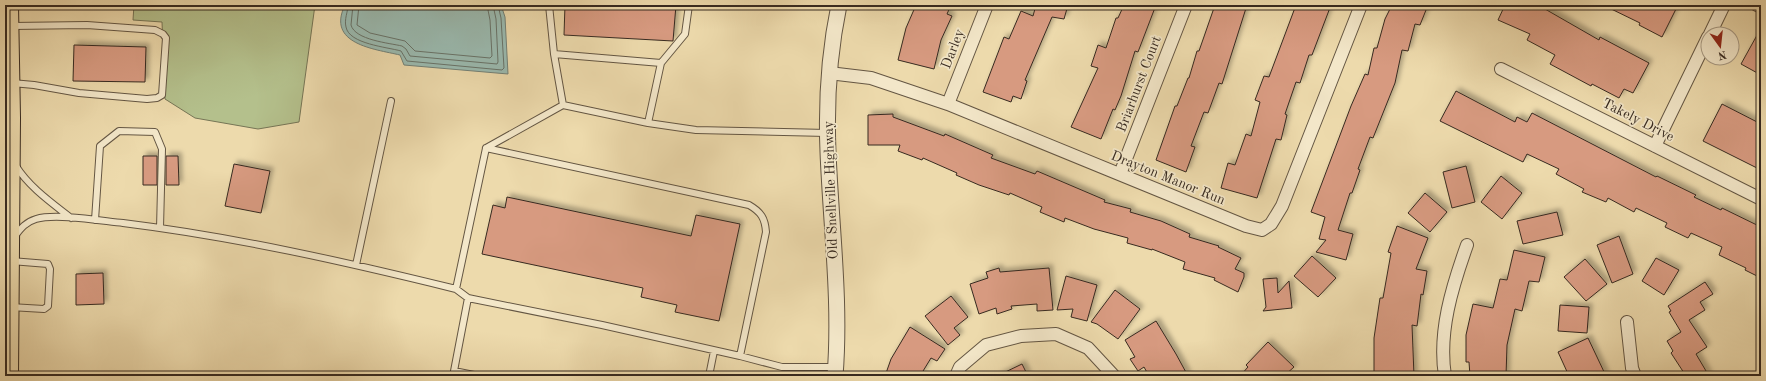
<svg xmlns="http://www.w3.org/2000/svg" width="1766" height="381" font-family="'Old Standard TT',serif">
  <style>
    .green { fill: #b4c08c; stroke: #767556 }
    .water { fill: #9abab0; stroke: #728076 }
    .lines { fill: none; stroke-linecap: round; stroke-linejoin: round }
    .shore { stroke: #687268; stroke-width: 1 }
    .building { fill: #d79a80; stroke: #372a20; filter: url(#shadow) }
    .service-casing { stroke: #645643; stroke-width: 8 }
    .minor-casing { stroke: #645643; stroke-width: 14 }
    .tertiary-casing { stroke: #645643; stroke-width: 17 }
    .trunk-casing { stroke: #372a20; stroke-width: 22 }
    .service { stroke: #f3e7c9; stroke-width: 6 }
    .minor { stroke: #f3e7c9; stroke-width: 12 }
    .tertiary { stroke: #f3e7c9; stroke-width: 15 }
    .trunk { stroke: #eddaac; stroke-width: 20 }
    .labels { text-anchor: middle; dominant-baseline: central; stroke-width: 3.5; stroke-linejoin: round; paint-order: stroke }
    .street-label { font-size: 14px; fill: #372a20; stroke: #f3e7c9 }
  </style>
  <defs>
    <filter id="shadow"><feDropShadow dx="3.5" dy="-3.5" stdDeviation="2" flood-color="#0004"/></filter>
  </defs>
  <rect width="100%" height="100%" fill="#eddaac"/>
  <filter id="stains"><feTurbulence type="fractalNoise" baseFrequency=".005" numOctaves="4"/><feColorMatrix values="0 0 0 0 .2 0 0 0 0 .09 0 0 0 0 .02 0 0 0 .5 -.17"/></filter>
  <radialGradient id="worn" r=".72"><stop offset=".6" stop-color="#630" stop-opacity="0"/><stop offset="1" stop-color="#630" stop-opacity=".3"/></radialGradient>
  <!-- green -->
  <path class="green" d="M 134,5 L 315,5 L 299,122 L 258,129 L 195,118 L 165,99 L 162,22 L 133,20 Z"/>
  <!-- water -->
  <path class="water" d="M 345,5 L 501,5 L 505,17 L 508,74 L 404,65 L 400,55 C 374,49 326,44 345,5 Z"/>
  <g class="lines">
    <!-- shore -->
    <path class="shore" d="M 348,5 C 348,12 344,19 346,27 C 349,44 387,47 401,51 L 407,61 L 502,70 L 504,68 L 501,18 L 498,5
      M 353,5 L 351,25 C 355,40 389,43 402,46 L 406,49 L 410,56 L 497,64 L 498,62 L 496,19 L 493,5
      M 359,5 L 357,25 L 370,33 L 405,41 L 415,51 L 490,58 L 492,56 L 490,20 L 487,5"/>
  </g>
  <!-- building -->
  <path class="building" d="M 565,5 L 676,5 L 673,41 L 564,35 Z
    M 916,5 L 951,5 L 947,14 L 952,16 L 941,40 L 934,69 L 898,60 L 906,28 Z
    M 1036,5 L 1068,5 L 1064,19 L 1052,17 L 1025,80 L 1027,81 L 1021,99 L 1013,96 L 1011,102 L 983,92 L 1004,37 L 1009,39 L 1021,11 L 1033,16 Z
    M 1124,5 L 1156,5 L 1138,52 L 1135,51 L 1121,96 L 1115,110 L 1113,109 L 1101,139 L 1071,127 L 1098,68 L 1091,66 L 1098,45 L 1106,48 L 1116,18 L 1118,18 Z
    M 1215,5 L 1247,5 L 1222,84 L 1219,83 L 1208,113 L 1204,112 L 1191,146 L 1195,147 L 1186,172 L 1156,160 L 1175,106 L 1177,106 L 1188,78 L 1189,78 L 1197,51 L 1199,51 Z
    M 1296,5 L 1331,5 L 1312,55 L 1309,55 L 1300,83 L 1296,82 L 1285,114 L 1287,115 L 1281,140 L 1276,139 L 1257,198 L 1221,188 L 1228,163 L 1235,165 L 1246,134 L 1251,136 L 1260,102 L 1255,100 L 1264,76 L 1269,77 Z
    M 1392,5 L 1428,5 L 1420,25 L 1415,24 L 1408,51 L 1402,50 L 1395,83 L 1373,138 L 1370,137 L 1358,169 L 1360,170 L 1352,193 L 1350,193 L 1338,230 L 1353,234 L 1346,260 L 1316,252 L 1326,240 L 1319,239 L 1325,217 L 1311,212 L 1351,106 L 1365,74 L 1368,75 L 1374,48 L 1377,48 L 1385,19 Z
    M 1505,5 L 1538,5 L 1599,40 L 1600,37 L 1649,63 L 1633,93 L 1624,89 L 1619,98 L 1592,84 L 1591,86 L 1550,64 L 1555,55 L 1527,40 L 1530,34 L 1498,20 Z
    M 1603,5 L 1678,5 L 1662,37 L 1639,25 L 1640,23 Z
    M 1761,28 L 1761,75 L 1741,64 Z
    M 74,45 L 146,47 L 145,82 L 73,81 Z
    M 1456,91 L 1515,122 L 1517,117 L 1527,122 L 1532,113 L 1656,177 L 1657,176 L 1696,195 L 1694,197 L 1721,210 L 1722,208 L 1761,227 L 1761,278 L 1745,270 L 1746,268 L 1719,255 L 1722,247 L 1691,233 L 1688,238 L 1665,227 L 1667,223 L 1636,208 L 1634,212 L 1608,198 L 1606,202 L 1582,192 L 1584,189 L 1556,174 L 1559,169 L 1527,154 L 1523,162 L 1440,121 Z
    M 1722,104 L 1761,124 L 1761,170 L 1703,141 Z
    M 893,114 L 893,117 L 944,136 L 945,134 L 993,155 L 991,158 L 1035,174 L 1037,171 L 1105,200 L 1104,202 L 1131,209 L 1130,212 L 1161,221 L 1190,234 L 1189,237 L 1219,246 L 1218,247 L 1241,258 L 1235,269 L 1244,273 L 1244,277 L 1238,292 L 1214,280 L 1215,278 L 1183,269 L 1185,262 L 1152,249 L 1152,250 L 1127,243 L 1128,238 L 1094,229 L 1065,218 L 1064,222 L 1040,212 L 1042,207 L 1010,193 L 1009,195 L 979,185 L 956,175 L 957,173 L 923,158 L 922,160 L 898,151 L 900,145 L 868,145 L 868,115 Z
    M 143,156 L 157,156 L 157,185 L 143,185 Z
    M 166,156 L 178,156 L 179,185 L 166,185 Z
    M 234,164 L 270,171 L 261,213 L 225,206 Z
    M 1466,166 L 1475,202 L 1452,208 L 1443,172 Z
    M 1501,176 L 1522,193 L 1502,219 L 1481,202 Z
    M 1425,193 L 1447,212 L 1430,232 L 1408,213 Z
    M 507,197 L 691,236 L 696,215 L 740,224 L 719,321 L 675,312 L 677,305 L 641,297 L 643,288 L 482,254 L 493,205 L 505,208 Z
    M 1557,212 L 1563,235 L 1523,244 L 1517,221 Z
    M 1397,226 L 1428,238 L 1416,269 L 1427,271 L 1423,295 L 1421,294 L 1417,326 L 1412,325 L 1414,376 L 1374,376 L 1374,338 L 1380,298 L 1383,298 L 1391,253 L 1388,252 Z
    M 1619,236 L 1633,274 L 1612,283 L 1597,245 Z
    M 1514,250 L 1545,257 L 1539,282 L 1529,281 L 1522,311 L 1515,309 L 1507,345 L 1506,376 L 1470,376 L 1469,362 L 1466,362 L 1466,335 L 1473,304 L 1493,308 L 1500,279 L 1507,280 Z
    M 1312,256 L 1336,278 L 1318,297 L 1294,276 Z
    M 1656,258 L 1679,270 L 1664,295 L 1642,281 Z
    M 1585,259 L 1607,284 L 1586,301 L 1564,277 Z
    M 999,268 L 1000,272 L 1049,268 L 1053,310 L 1037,311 L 1037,304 L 1011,306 L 1012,309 L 997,314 L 996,308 L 979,314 L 970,284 L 988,278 L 986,272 Z
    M 103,273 L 104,304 L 76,305 L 76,274 Z
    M 1066,276 L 1097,285 L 1087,321 L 1071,317 L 1073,309 L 1057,310 Z
    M 1277,278 L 1278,293 L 1289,281 L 1292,308 L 1263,311 L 1266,307 L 1263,279 Z
    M 1705,282 L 1713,294 L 1700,302 L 1705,310 L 1689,320 L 1707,347 L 1696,354 L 1709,376 L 1686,376 L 1671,353 L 1673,351 L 1667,341 L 1681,332 L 1669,312 L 1671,311 L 1668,306 Z
    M 1115,290 L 1140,309 L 1118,339 L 1097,324 L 1091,322 Z
    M 951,296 L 968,317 L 954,328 L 960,335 L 948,345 L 925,316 Z
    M 1560,305 L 1589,307 L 1587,333 L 1558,331 Z
    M 1156,321 L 1176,354 L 1188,376 L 1149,376 L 1144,367 L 1138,371 L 1130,359 L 1135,357 L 1125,340 Z
    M 910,327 L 945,349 L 937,361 L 931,358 L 920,376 L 885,376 L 891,359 Z
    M 1588,338 L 1606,376 L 1569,376 L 1558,352 Z
    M 1268,342 L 1294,367 L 1285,375 L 1282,372 L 1278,376 L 1240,376 L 1248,367 L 1246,365 Z
    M 1022,364 L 1028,376 L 997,376 Z"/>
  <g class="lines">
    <defs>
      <path id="service" d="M 549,5 L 554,54
        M 661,63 L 685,34 L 689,5
        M 12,83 L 34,85 L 79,93 L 147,99 L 157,98 L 162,95 L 166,38 L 163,34 L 155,30 L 87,25 L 12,26
        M 563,105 L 554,54 L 661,63 L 648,123
        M 486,148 L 563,105 L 648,123 L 696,130 L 827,133
        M 16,166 C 29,187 52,203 71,218
        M 95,220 L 100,146 L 119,131 L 155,132 L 162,149 L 160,228
        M 15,236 C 21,228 26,222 36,219 C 56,213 102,221 123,223 C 236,237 346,262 456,289 L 468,298 L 602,325 L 740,356 L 782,367 L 835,367
        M 356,265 L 391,101
        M 456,289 L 486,148 L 749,205 C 761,212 765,218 766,232 L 740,356
        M 468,298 L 454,371 L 479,376
        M 10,307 L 44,309 L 48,306 L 50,269 L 48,264 L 11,261
        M 709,376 L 714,351"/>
      <path id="minor" d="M 1757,5 L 1761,7
        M 1710,34 L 1724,5
        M 1501,69 L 1761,199
        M 829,73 L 871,78 L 948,104 L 1246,226 L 1262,230 L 1271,224 L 1282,206 L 1361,5
        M 948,104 L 987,5
        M 1655,146 L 1708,37
        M 1120,174 L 1186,5
        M 1627,322 L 1632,368 L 1635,376
        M 956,376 L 960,367 L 986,345 L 1021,336 L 1056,334 L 1088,348 L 1114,376
        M 1445,376 C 1438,332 1452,287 1467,245"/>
      <path id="tertiary" d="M 835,376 C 841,302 831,227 828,152 C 826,103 829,53 839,5"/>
      <path id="trunk" d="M 8,5 L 10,118 L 8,376"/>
    </defs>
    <!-- service casing -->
    <use href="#service" class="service-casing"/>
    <!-- minor casing -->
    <use href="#minor" class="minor-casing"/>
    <!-- tertiary casing -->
    <use href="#tertiary" class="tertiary-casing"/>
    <!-- trunk casing -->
    <use href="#trunk" class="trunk-casing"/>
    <!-- service -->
    <use href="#service" class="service"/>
    <!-- minor -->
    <use href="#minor" class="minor"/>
    <!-- tertiary -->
    <use href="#tertiary" class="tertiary"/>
    <!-- trunk -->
    <use href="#trunk" class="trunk"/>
  </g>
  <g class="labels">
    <!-- street labels -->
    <g class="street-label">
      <text transform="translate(953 49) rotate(-69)">Darley</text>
      <text transform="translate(1139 84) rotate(-69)">Briarhurst Court</text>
      <text transform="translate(1638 120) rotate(27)">Takely Drive</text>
      <text transform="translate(1168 178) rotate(22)">Drayton Manor Run</text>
      <text transform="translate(831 190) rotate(-92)">Old Snellville Highway</text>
    </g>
  </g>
  <!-- margin -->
  <rect width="1766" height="381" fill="none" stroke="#eddaac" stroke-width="20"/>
  <rect x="6" y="6" width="1754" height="369" fill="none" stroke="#372a20" stroke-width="2"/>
  <rect x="10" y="10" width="1746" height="361" fill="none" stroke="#372a20"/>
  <!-- north arrow -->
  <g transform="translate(1720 46) rotate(165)"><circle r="19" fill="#f3e7c9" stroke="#a89b85"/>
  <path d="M0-3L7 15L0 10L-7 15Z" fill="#8f2418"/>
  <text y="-6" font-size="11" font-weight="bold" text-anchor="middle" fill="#372a20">N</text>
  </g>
  <rect width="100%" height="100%" filter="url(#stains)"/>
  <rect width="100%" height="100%" fill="url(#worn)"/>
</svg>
